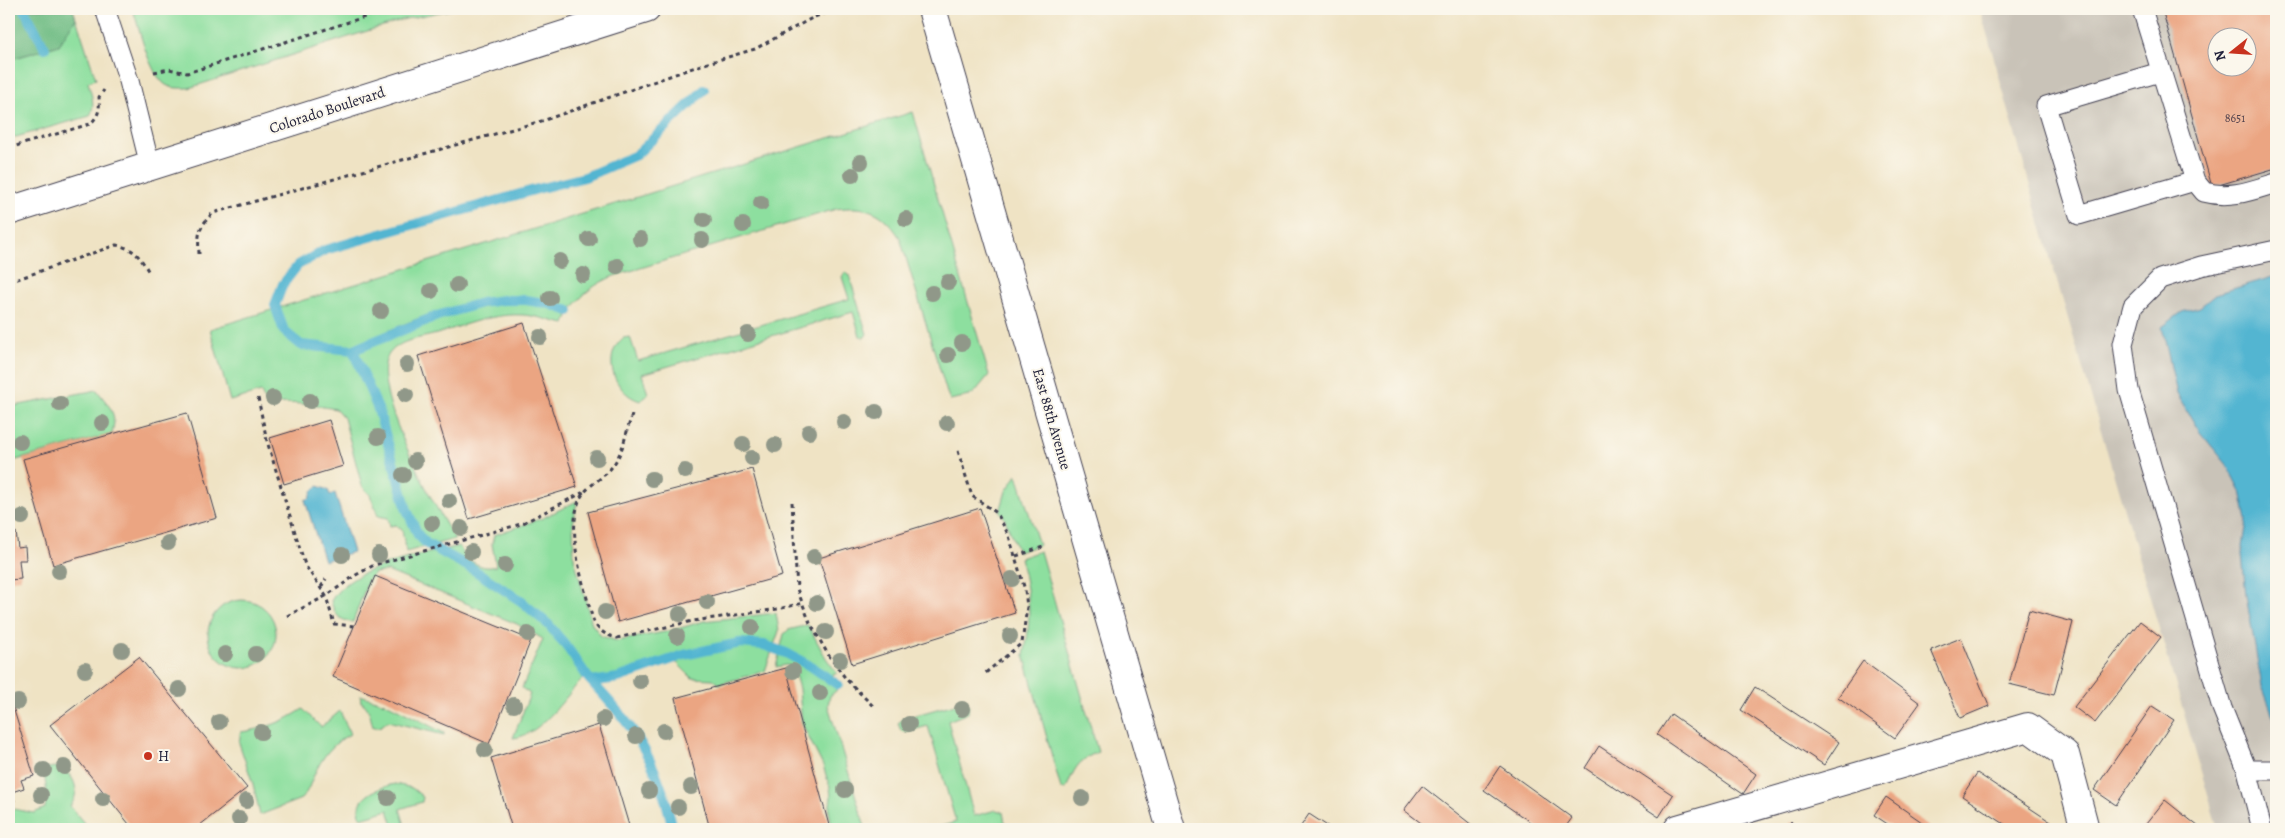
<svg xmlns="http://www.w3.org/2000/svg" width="2285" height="838" font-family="Alegreya,serif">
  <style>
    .industrial { fill: #c9c3b8; fill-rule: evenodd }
    .green { fill: #8ddf9f; stroke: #58806d }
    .forest { fill: #72be86; stroke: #4a7060 }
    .water { fill: #53b5d1; stroke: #3a6c86 }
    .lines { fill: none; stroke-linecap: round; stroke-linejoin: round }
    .stream { stroke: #53b5d1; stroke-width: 10 }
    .building { fill: #eba582; fill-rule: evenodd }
    .lane-casing { stroke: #413f50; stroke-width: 21 }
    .street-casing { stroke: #413f50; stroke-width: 30 }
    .secondary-casing { stroke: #413f50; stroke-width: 30 }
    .primary-casing { stroke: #413f50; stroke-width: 30 }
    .path { stroke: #413f50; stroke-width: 3; stroke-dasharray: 4 4; stroke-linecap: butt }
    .lane { stroke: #fff; stroke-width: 19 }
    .street { stroke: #fff; stroke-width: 28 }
    .secondary { stroke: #fff; stroke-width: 28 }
    .primary { stroke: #fff; stroke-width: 28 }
    .tree { fill: #909889 }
    .poi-dot { fill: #c8321e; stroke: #fbf7ec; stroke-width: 2 }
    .labels { text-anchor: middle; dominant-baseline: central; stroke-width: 4; stroke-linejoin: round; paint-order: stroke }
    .number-label { font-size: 12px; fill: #54434d }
    .street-label { font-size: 15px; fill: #22223b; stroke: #fbf7ec }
    .poi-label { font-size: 15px; fill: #22223b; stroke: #fbf7ec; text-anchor: start }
  </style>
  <rect width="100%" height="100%" fill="#fbf7ec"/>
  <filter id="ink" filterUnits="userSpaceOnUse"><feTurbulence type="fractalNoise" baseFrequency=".02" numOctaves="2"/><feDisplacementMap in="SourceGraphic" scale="10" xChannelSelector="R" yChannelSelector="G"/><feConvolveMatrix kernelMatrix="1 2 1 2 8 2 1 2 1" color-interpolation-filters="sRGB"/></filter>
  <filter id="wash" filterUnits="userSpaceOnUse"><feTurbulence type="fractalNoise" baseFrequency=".0096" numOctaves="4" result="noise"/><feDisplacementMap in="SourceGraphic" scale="20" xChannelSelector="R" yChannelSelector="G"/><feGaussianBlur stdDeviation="1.12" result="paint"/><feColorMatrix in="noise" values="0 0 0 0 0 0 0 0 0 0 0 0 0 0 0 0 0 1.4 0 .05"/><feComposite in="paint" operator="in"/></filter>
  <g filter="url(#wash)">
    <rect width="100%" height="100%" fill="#efe3c4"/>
    <!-- industrial -->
    <path class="industrial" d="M 1980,9 L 2276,9 L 2276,829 L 2218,829 L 2050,257 ZM 2218,38 L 2248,38 L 2248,68 L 2218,68 Z"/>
    <!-- green -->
    <path class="green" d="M 133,9 L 455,9 L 405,19 L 189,88 C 182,88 173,89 166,85 C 149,74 139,28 133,9 Z
      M 76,18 L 96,79 L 88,82 C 91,94 96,104 90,116 L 9,139 L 9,53 L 15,58 L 59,45 Z
      M 913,112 L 989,375 L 975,392 L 969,396 L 950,400 L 947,393 L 900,238 C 883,211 867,205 836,209 L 614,276 C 595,284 584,292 572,309 C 518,285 460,302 407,323 C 388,330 369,341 350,346 L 348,350 C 350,354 353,355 355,359 C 363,369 372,395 376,408 C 386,444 399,522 427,546 L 406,552 L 402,530 L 396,525 L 390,526 L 388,518 L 378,516 L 370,495 L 362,486 L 344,418 L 336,409 C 311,405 292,401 266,405 L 261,392 L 230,401 L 210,329 Z
      M 845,272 L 849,275 L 867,334 L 864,338 L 860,336 L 853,312 L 642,374 L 648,394 L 640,401 C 614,393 601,357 623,338 L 630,337 L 638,361 L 849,299 L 842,277 Z
      M 520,302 L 555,308 L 568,316 L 565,324 C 554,322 544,318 532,316 C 500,311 470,323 440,333 C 422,339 401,338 389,354 C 366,385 437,511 455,539 L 436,544 L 429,544 L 419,533 L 415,525 L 384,424 L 358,354 L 360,349 C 412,328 463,306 520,302 Z
      M 97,390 C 109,407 118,412 112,434 L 9,462 L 9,407 Z
      M 1017,475 L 1039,545 L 1018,552 L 1004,517 L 1000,512 L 1006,491 Z
      M 577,501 L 573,524 L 574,558 L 592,624 L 601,636 L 617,641 L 670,631 L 704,621 L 776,613 L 779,631 L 765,671 L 719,684 L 713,679 L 692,678 L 677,663 L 665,658 L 620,675 L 598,679 L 585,676 C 565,696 541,736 513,738 L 530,694 L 522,688 L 543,639 L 517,624 L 387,571 L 375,573 L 369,578 L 353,622 C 338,620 335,615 331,601 C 349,566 423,555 459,546 C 465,559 481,571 496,566 L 492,544 L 494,535 L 543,518 Z
      M 1040,551 L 1098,752 C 1077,761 1075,768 1066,789 L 1061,789 L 1024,655 C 1032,619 1030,593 1020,558 Z
      M208 634a34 34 0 1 1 68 0a34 34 0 1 1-68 0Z
      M 808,625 L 826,658 L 837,673 L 833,675 L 832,683 L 837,690 L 830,696 L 828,705 L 865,827 L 859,829 L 833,829 L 829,812 L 831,797 L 830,787 L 823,766 L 802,724 L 799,689 L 793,667 L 786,665 L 776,667 L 784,634 L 788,630 Z
      M 360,695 L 388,704 L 444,733 L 444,735 L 388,721 L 380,727 L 373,727 C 370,717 370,707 361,702 Z
      M 962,702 L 969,705 L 968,713 L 948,721 L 974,816 L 996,810 L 1003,812 L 1005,823 L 989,829 L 932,829 L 956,822 L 928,726 L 905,732 L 901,731 L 898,723 L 905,718 Z
      M 303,709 L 321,727 L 340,711 L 350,734 C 333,743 322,757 314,775 C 310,784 308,792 301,799 L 260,815 L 253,784 L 239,743 L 241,732 C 264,729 284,722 303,709 Z
      M 55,767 C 74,770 82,792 70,806 L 89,829 L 9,829 L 9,813 L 14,809 L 34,813 L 45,808 L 47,794 L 44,773 L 48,768 Z
      M 395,784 L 412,788 L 423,797 L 422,802 L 400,809 L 406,829 L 394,829 L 388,810 L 361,818 C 352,797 380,787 395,784 Z"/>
    <!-- forest -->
    <path class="forest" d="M 9,9 L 73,9 L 76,18 L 59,45 L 15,58 L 9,53 Z"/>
    <!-- water -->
    <path class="water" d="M 2276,276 L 2276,721 L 2275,721 L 2262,686 L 2246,596 L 2242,554 L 2247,520 L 2241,491 L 2229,467 L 2199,431 L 2177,394 L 2162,327 L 2182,312 L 2200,307 L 2216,294 Z
      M 318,486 L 328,490 L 330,495 L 335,493 L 353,552 L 324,561 L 305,500 L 310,498 L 312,491 Z"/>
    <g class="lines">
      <!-- stream -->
      <path class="stream" d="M 24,9 L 45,48
        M 569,311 L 550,304 L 526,300 L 503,300 L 481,303 L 437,316 L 353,350 L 301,345 L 284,331 L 275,305 L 283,284 L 298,265 L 325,250 L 541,188 L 585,177 L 636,155 L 704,90
        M 353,350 L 378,409 L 407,510 L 418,535 L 427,544 L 471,568 L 521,601 L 549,625 L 569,650 L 589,679 L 597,681 L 618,678 L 684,655 L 740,643 L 764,645 L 786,653 L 812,667 L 838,685
        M 589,679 C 606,698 625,717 638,739 C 655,766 666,798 673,829"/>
    </g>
    <g id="blocks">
      <!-- building -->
      <path class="building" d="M 2162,9 L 2276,9 L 2276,168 L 2212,187 ZM 2218,38 L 2248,38 L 2248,68 L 2218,68 Z
        M 524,323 L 577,487 L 469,519 L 418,356 Z
        M 187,413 L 217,518 L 53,565 L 23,459 Z
        M 329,420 L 343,466 L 284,484 L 270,438 Z
        M 752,469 L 782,576 L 618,622 L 588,512 Z
        M 980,508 L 1015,613 L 852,664 L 819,558 Z
        M 16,532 L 18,548 L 25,547 L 26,560 L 19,560 L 21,579 L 9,580 L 9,533 Z
        M 375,576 L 531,640 L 489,744 L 333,677 Z
        M 2029,610 L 2073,622 L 2054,695 L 2009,684 Z
        M 2140,621 L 2161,637 L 2095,723 L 2074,707 Z
        M 1961,638 L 1989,706 L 1960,718 L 1931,650 Z
        M 139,657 L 247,788 L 195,829 L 133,829 L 50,725 Z
        M 1863,661 L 1920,703 L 1895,738 L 1838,697 Z
        M 786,668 L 830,829 L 710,829 L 675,698 Z
        M 1755,687 L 1839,742 L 1824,765 L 1741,710 Z
        M 2152,706 L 2174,720 L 2116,805 L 2094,790 Z
        M 13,707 L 34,776 L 21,780 L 24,788 L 12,792 L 15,801 L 9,803 L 9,709 Z
        M 1671,714 L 1756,774 L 1743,794 L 1657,735 Z
        M 599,725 L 630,829 L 512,829 L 491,758 Z
        M 1599,746 L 1673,795 L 1659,817 L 1585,768 Z
        M 1500,766 L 1572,818 L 1564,829 L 1540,829 L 1484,790 Z
        M 1977,773 L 2051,822 L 2046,829 L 2012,829 L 1962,796 Z
        M 1422,786 L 1477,829 L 1429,829 L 1404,810 Z
        M 1886,797 L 1932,829 L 1895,829 L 1874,815 Z
        M 2165,800 L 2199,827 L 2197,829 L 2142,829 Z
        M 1309,814 L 1332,829 L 1299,829 Z
        M 1791,822 L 1801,829 L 1787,829 Z"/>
    </g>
  </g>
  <g filter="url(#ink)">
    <use href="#blocks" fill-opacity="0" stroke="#413f50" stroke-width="1"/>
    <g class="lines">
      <defs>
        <path id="lane" d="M 105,9 L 129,81 L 150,166
          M 2142,9 L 2195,181 L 2079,215 L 2046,106 L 2160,72
          M 2195,181 L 2204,192 C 2230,199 2250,191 2276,183
          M 2276,250 L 2201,266 L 2160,279 L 2133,306 L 2123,344 L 2129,390 L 2222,708 L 2247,770 L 2276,770
          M 2247,770 L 2262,829"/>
        <path id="street" d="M 1678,829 L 2028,727 L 2065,754 L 2085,829"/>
        <path id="secondary" d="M 932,9 L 1171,829"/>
        <path id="primary" d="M 9,211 L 646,9"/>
      </defs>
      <!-- lane casing -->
      <use href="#lane" class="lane-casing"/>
      <!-- street casing -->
      <use href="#street" class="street-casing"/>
      <!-- secondary casing -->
      <use href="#secondary" class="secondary-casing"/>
      <!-- primary casing -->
      <use href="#primary" class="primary-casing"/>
      <!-- path -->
      <path class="path" d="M 154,72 L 169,69 L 187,73 L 390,9
        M 9,148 L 90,124 C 99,116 100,109 99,97 L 104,90
        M 199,254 C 198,233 198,228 213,213 L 545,120 L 701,65 L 755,49 L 814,17 L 830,12
        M 9,282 L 116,245 C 136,249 140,257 150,274
        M 258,398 L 267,441 L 305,565 L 326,596 L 334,624 L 354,626
        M 632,415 C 626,432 623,454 611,468 C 602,480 585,486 579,501 C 568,531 580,573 588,602 C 590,609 592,618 595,624 C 600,632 608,636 617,638 L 693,621 L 778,609 L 803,603
        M 958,451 L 972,496 L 997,513 L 1009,536 L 1025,590 L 1027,607 L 1022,643 L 983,675
        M 792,502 L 797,589 L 810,623 L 829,656 L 846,679 L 874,707
        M 1016,556 L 1043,547
        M 321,587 L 326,579
        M 287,616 L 326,596 L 356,575 L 374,565 L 521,524 L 584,492"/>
      <!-- lane -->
      <use href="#lane" class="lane"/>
      <!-- street -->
      <use href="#street" class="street"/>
      <!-- secondary -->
      <use href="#secondary" class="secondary"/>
      <!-- primary -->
      <use href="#primary" class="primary"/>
    </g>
    <!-- trees -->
    <g class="tree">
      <circle cx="861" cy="162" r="8"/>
      <circle cx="852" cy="175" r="8"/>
      <circle cx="761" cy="203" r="8"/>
      <circle cx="906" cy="219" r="8"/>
      <circle cx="704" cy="220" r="8"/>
      <circle cx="743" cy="225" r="8"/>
      <circle cx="589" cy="239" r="8"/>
      <circle cx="640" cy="239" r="8"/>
      <circle cx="702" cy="240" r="8"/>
      <circle cx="560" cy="261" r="8"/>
      <circle cx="617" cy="266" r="8"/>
      <circle cx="583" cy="275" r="8"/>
      <circle cx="948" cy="282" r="8"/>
      <circle cx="457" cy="285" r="8"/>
      <circle cx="431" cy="291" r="8"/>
      <circle cx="932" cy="293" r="8"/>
      <circle cx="550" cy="298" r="8"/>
      <circle cx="381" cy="311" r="8"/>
      <circle cx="748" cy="334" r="8"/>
      <circle cx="540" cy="337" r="8"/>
      <circle cx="962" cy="343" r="8"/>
      <circle cx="948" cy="355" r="8"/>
      <circle cx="407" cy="364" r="8"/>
      <circle cx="406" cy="395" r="8"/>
      <circle cx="273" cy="398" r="8"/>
      <circle cx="310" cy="401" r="8"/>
      <circle cx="60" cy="404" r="8"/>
      <circle cx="876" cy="412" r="8"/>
      <circle cx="844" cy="422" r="8"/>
      <circle cx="102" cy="423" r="8"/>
      <circle cx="947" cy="423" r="8"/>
      <circle cx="809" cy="432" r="8"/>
      <circle cx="378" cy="437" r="8"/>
      <circle cx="20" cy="442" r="8"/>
      <circle cx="743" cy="444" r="8"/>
      <circle cx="775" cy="445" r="8"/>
      <circle cx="597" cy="458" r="8"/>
      <circle cx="752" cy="458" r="8"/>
      <circle cx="415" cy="461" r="8"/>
      <circle cx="685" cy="471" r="8"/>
      <circle cx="403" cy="475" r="8"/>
      <circle cx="652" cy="479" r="8"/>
      <circle cx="449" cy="501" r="8"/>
      <circle cx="22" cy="517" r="8"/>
      <circle cx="432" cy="523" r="8"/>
      <circle cx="461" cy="528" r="8"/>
      <circle cx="168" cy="543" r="8"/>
      <circle cx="471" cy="552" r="8"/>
      <circle cx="342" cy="555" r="8"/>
      <circle cx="379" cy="555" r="8"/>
      <circle cx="814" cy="557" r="8"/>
      <circle cx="505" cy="565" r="8"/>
      <circle cx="59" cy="571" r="8"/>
      <circle cx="1012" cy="579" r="8"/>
      <circle cx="707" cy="602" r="8"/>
      <circle cx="817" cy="603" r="8"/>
      <circle cx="605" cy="612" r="8"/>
      <circle cx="680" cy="614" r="8"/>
      <circle cx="752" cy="627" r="8"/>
      <circle cx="826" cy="632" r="8"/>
      <circle cx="528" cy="634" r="8"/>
      <circle cx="677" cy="636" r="8"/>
      <circle cx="1010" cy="636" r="8"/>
      <circle cx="122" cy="650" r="8"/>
      <circle cx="225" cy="654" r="8"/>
      <circle cx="256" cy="654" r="8"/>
      <circle cx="840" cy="660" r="8"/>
      <circle cx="85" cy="670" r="8"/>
      <circle cx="793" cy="671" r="8"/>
      <circle cx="640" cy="681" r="8"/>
      <circle cx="179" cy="689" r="8"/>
      <circle cx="820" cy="693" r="8"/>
      <circle cx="18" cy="702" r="8"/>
      <circle cx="514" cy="705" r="8"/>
      <circle cx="962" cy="709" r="8"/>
      <circle cx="603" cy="719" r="8"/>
      <circle cx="219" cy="722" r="8"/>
      <circle cx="909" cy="724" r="8"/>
      <circle cx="664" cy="731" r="8"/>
      <circle cx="261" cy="732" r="8"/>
      <circle cx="636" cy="736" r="8"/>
      <circle cx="485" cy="750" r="8"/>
      <circle cx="64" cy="767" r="8"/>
      <circle cx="44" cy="770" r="8"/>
      <circle cx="691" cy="787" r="8"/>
      <circle cx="845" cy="790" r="8"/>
      <circle cx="649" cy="791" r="8"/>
      <circle cx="41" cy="795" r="8"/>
      <circle cx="388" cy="798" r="8"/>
      <circle cx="1082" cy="798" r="8"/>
      <circle cx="103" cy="799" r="8"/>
      <circle cx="246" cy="801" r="8"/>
      <circle cx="678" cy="807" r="8"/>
      <circle cx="239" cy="819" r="8"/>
    </g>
  </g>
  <!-- markers -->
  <circle class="poi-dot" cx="148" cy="756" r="5"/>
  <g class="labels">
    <!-- number labels -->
    <g class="number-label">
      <text x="2235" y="118">8651</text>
    </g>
    <!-- street labels -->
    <g class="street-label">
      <text transform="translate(327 110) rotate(-18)">Colorado Boulevard</text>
      <text transform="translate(1052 419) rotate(74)">East 88th Avenue</text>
    </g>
    <!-- poi labels -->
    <g class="poi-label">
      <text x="158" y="756">H</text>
    </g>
  </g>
  <!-- margin -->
  <rect width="2285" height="838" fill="none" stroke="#fbf7ec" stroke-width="30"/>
  <!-- north arrow -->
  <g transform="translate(2232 52) rotate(253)"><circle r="24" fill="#fbf7ec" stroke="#a4a2a5"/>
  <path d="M0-4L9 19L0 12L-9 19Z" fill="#c8321e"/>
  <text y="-8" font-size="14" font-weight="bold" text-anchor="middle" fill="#22223b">N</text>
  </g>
</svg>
